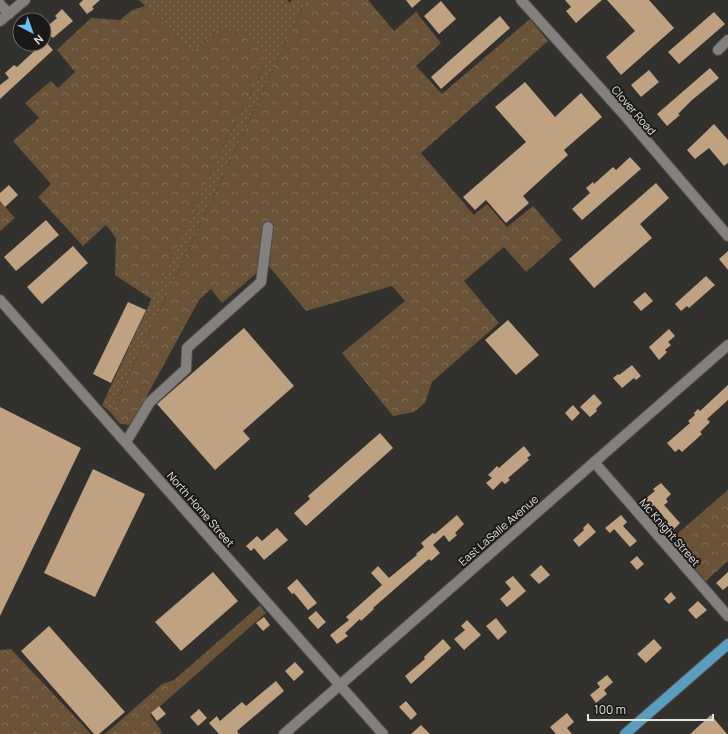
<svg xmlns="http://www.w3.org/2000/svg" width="728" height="734" font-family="Manrope,sans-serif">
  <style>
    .grass { fill: url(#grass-dots) }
    .forest { fill: url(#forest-crowns) }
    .building { fill: #c0a280 }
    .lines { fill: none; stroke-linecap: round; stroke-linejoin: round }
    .minor-casing { stroke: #504e4b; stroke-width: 12 }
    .major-casing { stroke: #504e4b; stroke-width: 12 }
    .minor { stroke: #83807d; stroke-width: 10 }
    .major { stroke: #579ec0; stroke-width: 10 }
    .labels { text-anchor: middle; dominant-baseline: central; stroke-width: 4; stroke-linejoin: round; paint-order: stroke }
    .street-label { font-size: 11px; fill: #e5e3e2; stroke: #1a1918 }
  </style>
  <defs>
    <pattern id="grass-dots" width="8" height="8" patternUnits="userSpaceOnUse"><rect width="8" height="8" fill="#695236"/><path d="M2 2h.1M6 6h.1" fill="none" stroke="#7e6b53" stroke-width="1.8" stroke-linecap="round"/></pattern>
    <pattern id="forest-crowns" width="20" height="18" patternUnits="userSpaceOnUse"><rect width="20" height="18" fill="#695236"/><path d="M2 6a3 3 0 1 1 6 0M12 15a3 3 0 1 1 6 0" fill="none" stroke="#7e6b53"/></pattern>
  </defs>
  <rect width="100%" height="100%" fill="#33312e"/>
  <!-- grass -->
  <path class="grass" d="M 139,0 L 287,0 L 290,3 L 292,0 L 306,0 L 111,413 L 102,405 L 221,150 L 264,67 L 249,35 L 218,29 L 196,49 L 187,48 L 154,11 L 145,6 Z"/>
  <!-- forest -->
  <path class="forest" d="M 306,0 L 368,0 L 394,31 L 416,12 L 441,43 L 416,66 L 442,94 L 530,19 L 548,41 L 421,153 L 474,215 L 487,204 L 507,227 L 533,206 L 562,240 L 526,272 L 504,247 L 464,281 L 499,323 L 432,382 L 425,403 L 414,412 L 393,416 L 342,353 L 405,301 L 392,286 L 306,311 L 267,264 L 222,303 L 211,289 L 199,300 L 131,425 L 120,424 L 111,413 Z
    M 145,6 L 154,11 L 187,48 L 196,49 L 218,29 L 249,35 L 263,51 L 264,67 L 221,150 L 153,300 L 115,275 L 116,238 L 106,225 L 83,246 L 38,197 L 51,184 L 13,141 L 39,118 L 25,103 L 51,81 L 58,88 L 75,72 L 57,50 L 91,18 L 120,20 L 132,10 Z
    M 0,201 L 15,218 L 0,231 Z
    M 728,490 L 728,561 L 706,581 L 670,540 Z
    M 260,605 L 266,613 L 150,715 L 162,732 L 160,734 L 105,734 L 162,684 L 174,680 Z
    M 11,649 L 91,734 L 0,734 L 0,650 Z"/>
  <!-- building -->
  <path class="building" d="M 83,0 L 100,0 L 92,7 L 94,9 L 87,14 L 79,4 Z
    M 406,0 L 421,0 L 412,8 Z
    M 565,0 L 602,0 L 576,23 L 566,11 L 571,7 Z
    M 607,0 L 649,0 L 674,28 L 621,75 L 606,57 L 635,31 Z
    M 441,1 L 456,19 L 439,34 L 424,16 Z
    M 62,9 L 73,21 L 53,38 L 44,29 L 57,18 L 55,16 Z
    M 714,12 L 725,24 L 679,64 L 668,52 Z
    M 500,16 L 510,28 L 441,89 L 431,77 Z
    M 45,41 L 53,50 L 0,99 L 0,85 L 9,78 L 5,73 L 14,65 L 17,67 L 42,44 L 44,44 Z
    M 710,68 L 719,78 L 692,100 L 678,114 L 680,115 L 667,126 L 657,114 Z
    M 649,70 L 659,82 L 641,97 L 631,85 Z
    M 525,82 L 555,117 L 581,93 L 602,117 L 564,150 L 568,155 L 523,196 L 529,203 L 506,223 L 486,200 L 475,210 L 463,197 L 526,142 L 495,107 Z
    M 714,124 L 728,140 L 728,163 L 724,166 L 709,148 L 695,159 L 687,150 Z
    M 630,157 L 641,169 L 582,220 L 572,209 L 590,193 L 586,188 L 593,182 L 594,184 L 613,167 L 616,170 Z
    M 656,183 L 669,198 L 640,224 L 652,238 L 594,288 L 569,259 Z
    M 9,185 L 18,195 L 5,207 L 0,201 L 0,193 Z
    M 46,220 L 59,235 L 16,271 L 4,257 Z
    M 73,246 L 88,263 L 42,304 L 27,287 Z
    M 728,251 L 728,270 L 719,259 Z
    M 706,276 L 715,285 L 689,308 L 687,306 L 681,311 L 675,304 Z
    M 645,292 L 653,301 L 641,311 L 633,302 Z
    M 128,302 L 146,310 L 111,383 L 93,374 Z
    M 508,320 L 539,355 L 516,375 L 485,340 Z
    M 244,328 L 294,386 L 243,431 L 250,439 L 215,470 L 157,404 Z
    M 669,329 L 675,336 L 668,342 L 671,345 L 665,350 L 667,352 L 659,360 L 649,347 Z
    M 632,365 L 641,376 L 636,380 L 634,378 L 622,388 L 613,378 L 618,374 L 619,375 Z
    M 728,385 L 728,400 L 707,419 L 710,422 L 700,432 L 702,434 L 682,452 L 679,449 L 675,452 L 667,443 L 690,423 L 688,421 L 695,415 L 694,413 L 698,409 L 700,411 Z
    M 594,394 L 602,403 L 596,409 L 597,411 L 590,417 L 580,407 Z
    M 573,405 L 580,413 L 572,421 L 565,413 Z
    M 0,407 L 81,448 L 0,616 Z
    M 380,433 L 393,448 L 306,526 L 294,513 L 310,499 L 308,496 Z
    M 524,446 L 531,455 L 527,458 L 529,460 L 508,478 L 510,480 L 505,484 L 502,481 L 493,490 L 486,483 L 492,478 L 488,475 L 497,466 L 499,468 Z
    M 93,469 L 145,494 L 95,597 L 44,573 Z
    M 661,483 L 671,494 L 666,499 L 668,502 L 664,505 L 680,523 L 671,532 L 664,524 L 667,521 L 654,505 L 651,507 L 645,499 L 655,491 L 653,489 Z
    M 457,515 L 464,524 L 455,533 L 457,535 L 449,542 L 444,535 L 433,545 L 440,553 L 431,561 L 429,559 L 373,608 L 374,609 L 361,621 L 360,619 L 345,633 L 348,636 L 337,644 L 330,635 L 349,620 L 346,617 L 382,585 L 371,573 L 378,566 L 389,578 L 417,555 L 416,554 L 424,547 L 421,543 L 433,533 L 435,534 Z
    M 621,515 L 627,522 L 623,526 L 637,541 L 630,547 L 614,529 L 610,533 L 605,528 Z
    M 588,523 L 596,532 L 579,547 L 573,540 L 584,530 L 583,528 Z
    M 277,528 L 288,540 L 264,560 L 254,548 L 251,551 L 246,546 L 257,536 L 262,541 Z
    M 637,556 L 644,564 L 637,570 L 630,562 Z
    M 541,565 L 550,575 L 539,584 L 530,575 Z
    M 213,572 L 238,601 L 181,651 L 155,622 Z
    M 728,572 L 728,586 L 723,590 L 716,583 Z
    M 513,576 L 526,591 L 507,607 L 500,599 L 511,589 L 505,582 Z
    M 297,579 L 317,603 L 308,610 L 294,593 L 292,594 L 287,588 Z
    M 671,592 L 676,598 L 669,604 L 664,599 Z
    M 698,601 L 707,610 L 696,619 L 688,610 Z
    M 316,611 L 326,622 L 318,629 L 308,618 Z
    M 264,617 L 270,625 L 263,631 L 256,623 Z
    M 496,618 L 507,632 L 498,640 L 486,626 Z
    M 467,620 L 481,635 L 464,650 L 454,639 L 465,630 L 461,626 Z
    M 49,626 L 125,712 L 99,734 L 94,734 L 21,651 Z
    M 443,639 L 451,648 L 411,684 L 405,676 L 425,659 L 424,657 Z
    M 654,639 L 662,648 L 646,663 L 637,654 Z
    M 295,662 L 304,672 L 294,681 L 285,671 Z
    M 607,675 L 613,682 L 604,690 L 607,694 L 596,703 L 590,695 L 600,687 L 597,683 Z
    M 276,681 L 284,691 L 237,731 L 239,734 L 219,734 L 209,723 L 217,716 L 220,721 L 242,702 L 246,706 Z
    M 406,701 L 417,714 L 411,720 L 399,707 Z
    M 159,706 L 166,714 L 157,721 L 151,713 Z
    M 199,709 L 207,718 L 198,726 L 190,717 Z
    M 567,713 L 574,722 L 567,728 L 572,734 L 556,734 L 550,727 Z
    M 711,715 L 727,734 L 690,734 Z
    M 421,725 L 430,734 L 411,734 Z"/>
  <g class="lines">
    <defs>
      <path id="minor" d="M 521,0 L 627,118 L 728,236
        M 0,4 L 9,14
        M 0,21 L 25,0
        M 718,50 L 728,40
        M 0,300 L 383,734
        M 126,442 L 150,402 L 186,369 L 187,348 L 261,282 L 268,227
        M 594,462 L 728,616
        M 284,734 L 728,345"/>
      <path id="major" d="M 625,734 L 728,644"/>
    </defs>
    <!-- minor casing -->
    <use href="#minor" class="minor-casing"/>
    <!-- major casing -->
    <use href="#major" class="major-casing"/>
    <!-- minor -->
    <use href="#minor" class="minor"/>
    <!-- major -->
    <use href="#major" class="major"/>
  </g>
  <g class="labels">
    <!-- street labels -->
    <g class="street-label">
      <text transform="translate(634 110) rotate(49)">Clover Road</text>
      <text transform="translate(201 509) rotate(49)">North Home Street</text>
      <text transform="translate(498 530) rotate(-41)">East LaSalle Avenue</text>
      <text transform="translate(670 532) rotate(49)">Mc Knight Street</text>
    </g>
  </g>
  <!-- north arrow -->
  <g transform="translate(32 32) rotate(139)"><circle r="19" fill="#1a1918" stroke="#6b6a69"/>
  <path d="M0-3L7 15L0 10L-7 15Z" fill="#6cc3f2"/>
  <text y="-6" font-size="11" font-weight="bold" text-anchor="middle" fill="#e5e3e2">N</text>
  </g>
  <!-- scale -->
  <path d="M588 714v6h125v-6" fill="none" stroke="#e5e3e2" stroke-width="2"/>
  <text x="594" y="714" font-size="12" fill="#e5e3e2" stroke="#1a1918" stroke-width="3" paint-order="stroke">100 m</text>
</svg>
